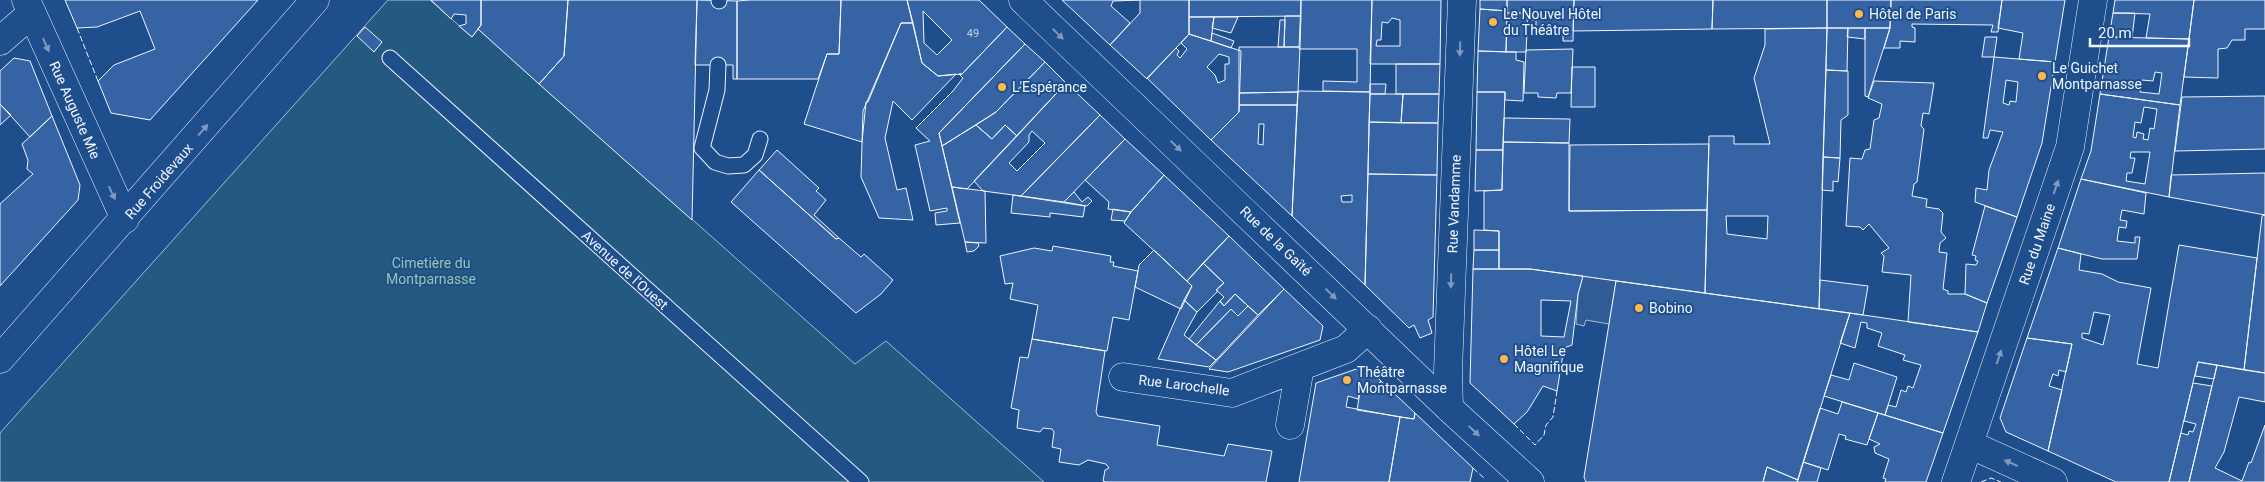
<svg xmlns="http://www.w3.org/2000/svg" width="2265" height="482" font-family="Roboto,sans-serif">
  <style>
    .green { fill: #245a82; stroke: #a8bbd7 }
    .parking { fill: #305b95; stroke: #a8bbd7 }
    .building { fill: #3563a3; stroke: #f2f6ff; fill-rule: evenodd }
    .lines { fill: none; stroke-linecap: round; stroke-linejoin: round }
    .lane-casing { stroke: #f2f6ff; stroke-width: 17 }
    .street-casing { stroke: #f2f6ff; stroke-width: 29 }
    .secondary-casing { stroke: #f2f6ff; stroke-width: 29 }
    .lane { stroke: #1f4e8c; stroke-width: 15 }
    .street { stroke: #1f4e8c; stroke-width: 28 }
    .secondary { stroke: #1f4e8c; stroke-width: 28 }
    .fence { stroke: #f2f6ff; stroke-width: 1; stroke-dasharray: 6 2.5; stroke-linecap: butt }
    .oneway { fill: #7e9ac0 }
    .poi-dot { fill: #ffb74d; stroke: #1f4e8c; stroke-width: 2 }
    .labels { text-anchor: middle; dominant-baseline: central; stroke-width: 4; stroke-linejoin: round; paint-order: stroke }
    .number-label { font-size: 11px; fill: #c3d1e8 }
    .poi-label { font-size: 14px; fill: #f2f6ff; stroke: #1f4e8c; text-anchor: start }
    .street-label { font-size: 14px; fill: #f2f6ff; stroke: #1f4e8c }
    .park-label { font-size: 14px; fill: #97c8a6; stroke: #1f4e8c }
  </style>
  <rect width="100%" height="100%" fill="#1f4e8c"/>
  <!-- green -->
  <path class="green" d="M 388,0 L 430,0 L 472,37 L 478,29 L 855,364 L 886,341 L 1044,482 L 0,482 L 0,433 Z"/>
  <!-- parking -->
  <path class="parking" d="M 1583,276 L 1616,281 L 1609,324 L 1586,320 L 1584,326 L 1576,324 L 1578,294 Z"/>
  <!-- building -->
  <path class="building" d="M 65,0 L 258,0 L 150,120 L 111,113 L 98,81 L 114,65 L 155,49 L 140,11 L 97,27 L 77,28 Z
    M 431,0 L 481,0 L 481,25 L 472,37 L 459,26 L 466,24 L 466,15 L 454,14 L 451,19 Z
    M 481,0 L 568,0 L 564,56 L 539,84 L 478,29 L 481,25 Z
    M 568,0 L 697,0 L 692,220 L 539,84 L 564,56 Z
    M 697,0 L 737,1 L 737,79 L 733,79 L 733,65 L 695,65 Z
    M 750,0 L 841,0 L 839,54 L 827,54 L 818,79 L 737,79 L 737,1 Z
    M 841,0 L 907,0 L 913,23 L 901,23 L 868,102 L 866,102 L 862,142 L 804,124 L 827,54 L 839,54 Z
    M 907,0 L 979,0 L 1007,27 L 962,74 L 938,76 L 922,63 ZM 923,11 L 952,40 L 937,55 L 924,43 Z
    M 1062,0 L 1140,0 L 1113,1 L 1111,6 L 1130,23 L 1110,45 Z
    M 1189,0 L 1301,0 L 1301,16 L 1189,17 Z
    M 1189,0 L 1189,34 L 1147,79 L 1110,45 L 1140,13 L 1140,0 Z
    M 1301,0 L 1372,0 L 1370,92 L 1323,91 L 1323,81 L 1357,82 L 1357,49 L 1299,49 Z
    M 1372,0 L 1441,0 L 1440,64 L 1370,64 ZM 1392,18 L 1400,20 L 1400,46 L 1376,46 L 1377,40 L 1381,40 L 1382,22 L 1388,23 Z
    M 1480,0 L 1507,0 L 1507,11 L 1480,9 Z
    M 1507,0 L 1574,0 L 1573,41 L 1563,41 L 1563,28 L 1536,28 L 1536,20 L 1527,20 L 1528,13 L 1507,13 Z
    M 1574,0 L 1713,0 L 1712,29 L 1573,31 Z
    M 1713,0 L 1827,0 L 1827,28 L 1712,29 Z
    M 1827,0 L 1891,0 L 1890,28 L 1827,28 Z
    M 1891,0 L 2002,0 L 1998,32 L 1991,32 L 1993,25 L 1912,24 L 1912,27 L 1915,28 L 1915,42 L 1900,41 L 1900,48 L 1884,48 L 1890,28 Z
    M 2002,0 L 2065,0 L 2055,62 L 2019,59 L 2023,33 L 1998,28 Z
    M 2115,0 L 2194,0 L 2189,39 L 2146,38 L 2150,14 L 2113,13 Z
    M 2194,0 L 2265,0 L 2265,29 L 2245,29 L 2245,40 L 2232,40 L 2227,48 L 2218,49 L 2218,78 L 2184,77 Z
    M 1480,9 L 1507,11 L 1506,52 L 1478,51 Z
    M 1507,13 L 1528,13 L 1526,52 L 1506,52 Z
    M 2113,13 L 2135,13 L 2132,38 L 2109,37 Z
    M 1285,16 L 1301,16 L 1300,47 L 1284,47 Z
    M 1189,17 L 1214,17 L 1211,41 L 1189,34 Z
    M 1214,17 L 1238,17 L 1231,33 L 1212,28 Z
    M 1280,20 L 1285,20 L 1284,47 L 1278,47 Z
    M 901,23 L 913,23 L 922,63 L 938,76 L 956,74 L 912,120 L 893,101 L 885,138 L 897,190 L 906,188 L 913,220 L 879,218 L 861,177 L 863,111 Z
    M 365,27 L 382,42 L 374,52 L 357,36 Z
    M 1007,27 L 1025,44 L 939,133 L 960,223 L 936,225 L 935,213 L 947,211 L 947,208 L 930,211 L 915,145 L 930,141 L 916,128 L 953,91 L 963,78 L 959,74 L 962,74 Z
    M 1827,28 L 1819,309 L 1705,293 L 1709,136 L 1734,136 L 1734,144 L 1770,144 L 1754,78 L 1765,45 L 1765,29 ZM 1726,216 L 1768,216 L 1767,239 L 1727,234 Z
    M 1827,28 L 1848,28 L 1847,71 L 1826,70 Z
    M 1848,28 L 1865,28 L 1865,39 L 1847,37 Z
    M 1865,28 L 1890,28 L 1868,97 L 1865,96 Z
    M 1212,33 L 1234,41 L 1231,48 L 1211,41 Z
    M 1189,34 L 1241,51 L 1239,112 L 1211,140 L 1147,78 L 1176,48 L 1179,51 L 1177,55 L 1180,58 L 1187,49 L 1181,43 ZM 1219,54 L 1229,57 L 1229,64 L 1225,64 L 1225,80 L 1218,83 L 1215,75 L 1207,67 Z
    M 1985,37 L 1997,37 L 1994,57 L 1982,57 Z
    M 2109,37 L 2189,39 L 2180,105 L 2100,94 ZM 2155,72 L 2162,73 L 2159,94 L 2140,92 L 2142,80 L 2153,81 Z
    M 1025,44 L 1045,62 L 996,112 L 942,146 L 939,133 Z
    M 1239,47 L 1300,47 L 1298,92 L 1239,93 Z
    M 1573,49 L 1571,93 L 1557,93 L 1556,98 L 1538,97 L 1538,93 L 1524,93 L 1526,50 Z
    M 1478,51 L 1516,52 L 1516,60 L 1524,62 L 1523,101 L 1505,100 L 1505,92 L 1477,92 Z
    M 1994,57 L 2055,62 L 2042,143 L 2017,217 L 1975,202 L 1976,188 L 1987,190 L 1989,170 L 2003,132 L 1990,130 L 1988,138 L 1983,138 ZM 2006,80 L 2018,82 L 2016,102 L 2010,101 L 2009,105 L 2003,103 Z
    M 14,58 L 30,61 L 52,116 L 30,137 L 0,104 L 0,71 Z
    M 1045,62 L 1066,83 L 1017,136 L 1005,125 L 992,139 L 976,125 L 996,112 Z
    M 1396,64 L 1440,64 L 1439,94 L 1396,94 Z
    M 1572,67 L 1595,67 L 1595,107 L 1571,107 Z
    M 1826,70 L 1848,71 L 1848,115 L 1841,120 L 1840,158 L 1823,157 Z
    M 1874,81 L 1934,83 L 1929,114 L 1923,113 L 1921,126 L 1924,129 L 1917,182 L 1914,184 L 1912,196 L 1927,199 L 1926,207 L 1939,209 L 1943,213 L 1941,232 L 1946,238 L 1940,243 L 1939,252 L 1947,253 L 1943,289 L 1948,291 L 1948,294 L 1965,294 L 1987,303 L 1978,332 L 1908,322 L 1911,275 L 1882,272 L 1884,256 L 1881,253 L 1889,248 L 1869,224 L 1863,230 L 1860,227 L 1846,226 L 1850,158 L 1862,159 L 1865,150 L 1870,149 L 1874,120 L 1879,118 L 1882,104 L 1868,98 Z
    M 1066,83 L 1100,115 L 1021,196 L 983,191 L 974,181 ZM 1032,131 L 1045,143 L 1017,171 L 1009,163 L 1029,142 L 1029,135 Z
    M 1370,84 L 1386,84 L 1385,94 L 1370,94 Z
    M 1298,91 L 1370,92 L 1365,285 L 1292,216 ZM 1352,195 L 1352,202 L 1342,202 L 1341,196 Z
    M 1298,92 L 1297,105 L 1239,105 L 1239,93 Z
    M 1477,92 L 1505,92 L 1503,150 L 1476,150 Z
    M 1370,94 L 1403,94 L 1401,123 L 1369,122 Z
    M 1403,94 L 1439,94 L 1438,123 L 1401,123 Z
    M 2100,94 L 2180,105 L 2169,197 L 2081,179 L 2091,151 ZM 2144,107 L 2157,109 L 2154,129 L 2150,128 L 2148,140 L 2143,139 L 2144,134 L 2137,132 L 2136,138 L 2133,137 L 2135,122 L 2141,123 ZM 2131,152 L 2150,152 L 2145,184 L 2126,181 L 2127,173 L 2132,173 L 2135,158 L 2130,158 Z
    M 2265,96 L 2265,149 L 2175,151 L 2182,97 Z
    M 0,104 L 11,115 L 0,125 Z
    M 1239,105 L 1297,105 L 1292,216 L 1211,140 L 1239,112 ZM 1259,124 L 1264,124 L 1263,145 L 1258,144 Z
    M 1100,115 L 1125,139 L 1064,202 L 1021,196 Z
    M 52,116 L 80,185 L 78,200 L 0,286 L 0,204 L 33,174 L 27,169 L 28,160 L 22,144 Z
    M 1504,118 L 1570,119 L 1569,143 L 1503,142 Z
    M 1369,122 L 1438,123 L 1437,175 L 1368,174 Z
    M 976,125 L 992,139 L 1005,125 L 1017,136 L 967,189 L 952,187 L 942,146 Z
    M 1125,139 L 1164,175 L 1131,212 L 1108,209 L 1109,202 L 1085,180 Z
    M 1503,142 L 1569,143 L 1569,211 L 1707,210 L 1705,293 L 1530,269 L 1499,269 L 1499,231 L 1484,230 L 1484,191 L 1502,190 Z
    M 1709,144 L 1707,210 L 1569,211 L 1570,145 Z
    M 777,150 L 819,188 L 816,191 L 826,200 L 814,215 L 839,238 L 836,239 L 759,170 Z
    M 1476,150 L 1503,150 L 1502,190 L 1475,191 Z
    M 1823,157 L 1840,158 L 1838,182 L 1833,181 L 1833,191 L 1822,190 Z
    M 759,170 L 836,239 L 839,238 L 861,257 L 864,254 L 893,280 L 881,294 L 856,313 L 731,202 Z
    M 2265,173 L 2265,215 L 2169,197 L 2171,175 Z
    M 1368,174 L 1437,175 L 1433,317 L 1428,320 L 1432,333 L 1420,338 L 1414,325 L 1409,328 L 1365,285 Z
    M 1164,175 L 1229,236 L 1187,281 L 1124,223 L 1131,212 Z
    M 2081,179 L 2146,193 L 2144,214 L 2122,210 L 2120,220 L 2127,221 L 2126,228 L 2119,227 L 2117,241 L 2135,243 L 2135,237 L 2140,237 L 2137,259 L 2102,259 L 2058,248 Z
    M 952,187 L 985,191 L 986,243 L 965,242 Z
    M 1074,192 L 1082,202 L 1088,197 L 1092,201 L 1087,206 L 1064,202 Z
    M 1013,195 L 1085,206 L 1083,217 L 1050,213 L 1050,217 L 1011,213 Z
    M 1985,206 L 2017,217 L 1987,303 L 1965,294 L 1966,264 L 1976,265 L 1978,261 L 1975,260 L 1976,256 L 1972,255 Z
    M 1113,209 L 1131,212 L 1125,221 L 1111,220 Z
    M 2265,215 L 2265,373 L 2244,370 L 2262,216 Z
    M 1474,230 L 1499,231 L 1499,250 L 1474,250 Z
    M 1229,236 L 1284,289 L 1258,315 L 1235,294 L 1224,306 L 1220,301 L 1224,297 L 1216,290 L 1224,283 L 1203,263 Z
    M 965,242 L 978,243 L 979,246 L 974,251 L 967,252 Z
    M 2179,245 L 2257,258 L 2244,370 L 2198,362 L 2169,482 L 2116,482 L 2048,451 L 2072,344 L 2027,338 L 2058,248 L 2081,254 L 2079,270 L 2102,274 L 2118,282 L 2151,288 L 2137,364 L 2158,368 ZM 2094,312 L 2110,315 L 2103,345 L 2082,338 L 2082,333 L 2089,334 Z
    M 1053,246 L 1111,256 L 1110,262 L 1114,262 L 1113,266 L 1138,271 L 1129,320 L 1113,317 L 1107,351 L 1032,339 L 1038,305 L 1010,299 L 1013,283 L 1005,284 L 1000,256 L 1034,248 L 1052,251 Z
    M 1154,250 L 1192,286 L 1181,309 L 1135,287 L 1139,265 Z
    M 1474,250 L 1499,250 L 1499,269 L 1473,269 Z
    M 1203,263 L 1224,283 L 1216,290 L 1218,291 L 1197,312 L 1184,300 L 1192,286 L 1187,281 Z
    M 1473,269 L 1530,269 L 1583,276 L 1578,294 L 1572,345 L 1564,348 L 1557,391 L 1543,386 L 1527,412 L 1514,424 L 1470,383 ZM 1541,300 L 1571,301 L 1564,337 L 1541,336 Z
    M 1820,280 L 1868,286 L 1863,315 L 1819,309 Z
    M 1616,281 L 1850,313 L 1798,480 L 1767,467 L 1763,482 L 1586,482 L 1584,477 Z
    M 1284,289 L 1323,326 L 1320,340 L 1228,372 L 1209,369 Z
    M 1235,294 L 1248,306 L 1238,316 L 1231,309 L 1196,345 L 1189,339 L 1220,301 L 1224,306 Z
    M 1184,300 L 1197,312 L 1184,335 L 1216,360 L 1209,367 L 1158,359 Z
    M 1248,306 L 1258,315 L 1216,360 L 1196,345 L 1231,309 L 1238,316 Z
    M 1850,313 L 1978,332 L 1943,433 L 1885,415 L 1888,405 L 1896,407 L 1901,390 L 1906,392 L 1908,386 L 1913,388 L 1921,365 L 1903,360 L 1905,355 L 1878,346 L 1882,333 L 1867,328 L 1867,323 L 1861,322 L 1855,348 L 1840,343 Z
    M 2027,338 L 2072,344 L 2066,372 L 2059,370 L 2058,376 L 2053,374 L 2049,386 L 2062,390 L 2048,451 L 2006,432 L 2000,418 Z
    M 1032,339 L 1105,351 L 1096,412 L 1098,416 L 1160,426 L 1157,445 L 1224,456 L 1228,444 L 1272,451 L 1266,482 L 1106,482 L 1103,481 L 1105,470 L 1109,468 L 1106,464 L 1088,460 L 1079,465 L 1059,462 L 1061,449 L 1052,447 L 1054,432 L 1052,429 L 1043,428 L 1040,432 L 1017,428 L 1019,410 L 1011,408 L 1020,357 L 1028,358 Z
    M 2198,362 L 2217,365 L 2214,379 L 2195,376 Z
    M 1854,363 L 1897,377 L 1885,415 L 1824,396 L 1831,375 L 1849,380 Z
    M 2217,365 L 2265,373 L 2265,402 L 2239,397 L 2224,452 L 2215,468 L 2242,481 L 2249,462 L 2251,463 L 2265,425 L 2265,482 L 2189,482 Z
    M 1365,366 L 1381,381 L 1372,393 L 1360,392 L 1358,399 L 1348,396 L 1346,407 L 1400,417 L 1389,482 L 1299,482 L 1316,383 Z
    M 1381,381 L 1415,413 L 1414,419 L 1357,410 L 1360,392 L 1372,393 Z
    M 2193,383 L 2212,386 L 2189,482 L 2169,482 L 2181,433 L 2188,435 L 2189,431 L 2193,432 L 2196,424 L 2184,421 Z
    M 1842,402 L 1878,413 L 1867,445 L 1845,439 L 1846,436 L 1839,434 L 1828,470 L 1803,462 L 1820,408 L 1838,414 Z
    M 1415,413 L 1473,468 L 1470,482 L 1389,482 L 1400,417 L 1414,419 Z
    M 1878,413 L 1943,433 L 1926,482 L 1885,482 L 1886,479 L 1883,478 L 1889,459 L 1875,453 L 1874,447 L 1880,444 L 1869,439 Z
    M 1803,462 L 1821,468 L 1817,482 L 1797,482 Z
    M 1767,467 L 1798,480 L 1797,482 L 1763,482 Z"/>
  <g class="lines">
    <defs>
      <path id="lane" d="M 719,1 L 719,0
        M 390,58 L 861,482
        M 718,65 L 717,90 L 702,148 L 715,162 L 728,166 L 744,165 L 755,155 L 760,139"/>
      <path id="street" d="M 26,0 L 125,219
        M 1023,0 L 1449,408 L 1530,482
        M 0,41 L 32,13
        M 1123,377 L 1232,393 L 1346,349 L 1368,329
        M 1449,408 L 1448,371 L 1462,0
        M 1290,425 L 1300,367
        M 1969,444 L 2053,482
        M 1956,482 L 2070,147 L 2093,0"/>
      <path id="secondary" d="M 0,359 L 315,0"/>
    </defs>
    <!-- lane casing -->
    <use href="#lane" class="lane-casing"/>
    <!-- street casing -->
    <use href="#street" class="street-casing"/>
    <!-- secondary casing -->
    <use href="#secondary" class="secondary-casing"/>
    <!-- lane -->
    <use href="#lane" class="lane"/>
    <!-- street -->
    <use href="#street" class="street"/>
    <!-- secondary -->
    <use href="#secondary" class="secondary"/>
    <!-- fence -->
    <path class="fence" d="M 77,28 L 98,81
      M 1514,424 L 1535,445 L 1544,435 L 1546,425 L 1553,417 L 1557,391
      M 1473,468 L 1485,479
      M 1981,482 L 1991,478 L 2001,482"/>
  </g>
  <!-- one-way arrows -->
  <defs><path id="oneway-solid" d="M-6-.8H1V-3.2L6.5 0L1 3.2V.8H-6Z" transform="scale(1.25)"/></defs>
  <g class="oneway">
    <use href="#oneway-solid" transform="translate(1058 34) rotate(44)"/>
    <use href="#oneway-solid" transform="translate(46 45) rotate(66)"/>
    <use href="#oneway-solid" transform="translate(1460 49) rotate(92)"/>
    <use href="#oneway-solid" transform="translate(203 130) rotate(-49)"/>
    <use href="#oneway-solid" transform="translate(1176 146) rotate(44)"/>
    <use href="#oneway-solid" transform="translate(2056 187) rotate(-71)"/>
    <use href="#oneway-solid" transform="translate(112 193) rotate(64)"/>
    <use href="#oneway-solid" transform="translate(1451 281) rotate(92)"/>
    <use href="#oneway-solid" transform="translate(1331 294) rotate(44)"/>
    <use href="#oneway-solid" transform="translate(1999 357) rotate(-71)"/>
    <use href="#oneway-solid" transform="translate(1474 431) rotate(43)"/>
    <use href="#oneway-solid" transform="translate(2011 463) rotate(-156)"/>
  </g>
  <!-- markers -->
  <g class="poi-dot">
    <circle cx="1859" cy="14" r="5"/>
    <circle cx="1493" cy="22" r="5"/>
    <circle cx="2042" cy="76" r="5"/>
    <circle cx="1002" cy="87" r="5"/>
    <circle cx="1639" cy="308" r="5"/>
    <circle cx="1504" cy="359" r="5"/>
    <circle cx="1347" cy="380" r="5"/>
  </g>
  <g class="labels">
    <!-- number labels -->
    <g class="number-label">
      <text x="973" y="33">49</text>
    </g>
    <!-- poi labels -->
    <g class="poi-label">
      <text x="1503" y="14">Le Nouvel Hôtel<tspan x="1503" dy="16">du Théâtre</tspan></text>
      <text x="1869" y="14">Hôtel de Paris</text>
      <text x="2052" y="68">Le Guichet<tspan x="2052" dy="16">Montparnasse</tspan></text>
      <text x="1012" y="87">L'Espérance</text>
      <text x="1649" y="308">Bobino</text>
      <text x="1514" y="351">Hôtel Le<tspan x="1514" dy="16">Magnifique</tspan></text>
      <text x="1357" y="372">Théâtre<tspan x="1357" dy="16">Montparnasse</tspan></text>
    </g>
    <!-- street labels -->
    <g class="street-label">
      <text transform="translate(75 110) rotate(66)">Rue Auguste Mie</text>
      <text transform="translate(159 181) rotate(-49)">Rue Froidevaux</text>
      <text transform="translate(1454 204) rotate(-88)">Rue Vandamme</text>
      <text transform="translate(1276 241) rotate(44)">Rue de la Gaîté</text>
      <text transform="translate(2037 244) rotate(-71)">Rue du Maine</text>
      <text transform="translate(625 270) rotate(42)">Avenue de l'Ouest</text>
      <text transform="translate(1184 385) rotate(7)">Rue Larochelle</text>
    </g>
    <!-- park labels -->
    <g class="park-label">
      <text x="431" y="263">Cimetière du<tspan x="431" dy="16">Montparnasse</tspan></text>
    </g>
  </g>
  <!-- scale -->
  <path d="M2090 38v8h99v-8" fill="none" stroke="#f2f6ff" stroke-width="2.5"/>
  <text x="2098" y="38" font-size="15" fill="#f2f6ff" stroke="#1f4e8c" stroke-width="4" paint-order="stroke">20 m</text>
</svg>
